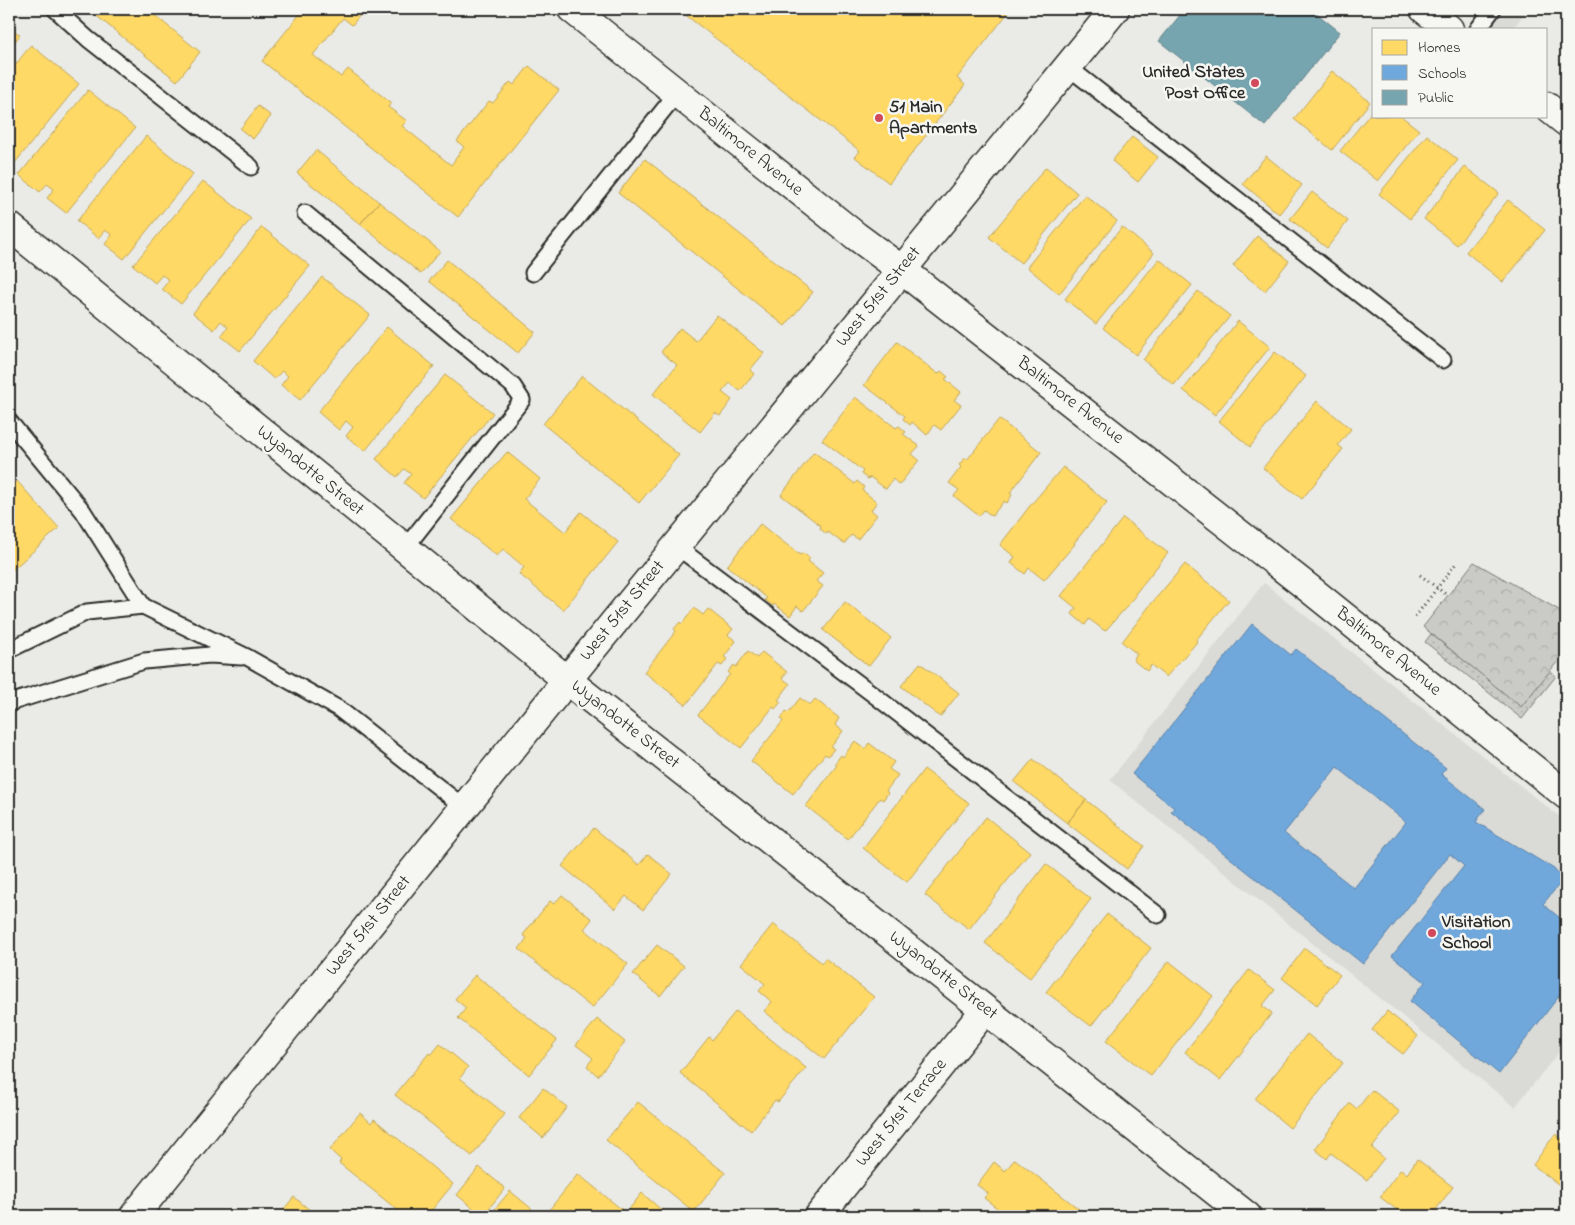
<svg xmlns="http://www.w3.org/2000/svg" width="1575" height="1225" font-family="'Indie Flower',sans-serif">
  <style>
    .built { fill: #dadad6 }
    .grass { fill: url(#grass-dots); stroke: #7a7a79 }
    .park { fill: url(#park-crowns); stroke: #7a7a79 }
    .homes { fill: #ffd966; stroke: #bfa554 }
    .schools { fill: #6fa8dc; stroke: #5b82a7; fill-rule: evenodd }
    .public { fill: #76a5af; stroke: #608087 }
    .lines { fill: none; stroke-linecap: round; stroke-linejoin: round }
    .service-casing { stroke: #2b2b2b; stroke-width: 19 }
    .minor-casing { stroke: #2b2b2b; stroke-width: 31 }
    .tertiary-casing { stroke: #2b2b2b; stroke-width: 31 }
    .path { stroke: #2b2b2b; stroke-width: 3; stroke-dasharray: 1 4; stroke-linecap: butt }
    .service { stroke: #f6f6f2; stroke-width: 15 }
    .minor { stroke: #f6f6f2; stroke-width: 28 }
    .tertiary { stroke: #f6f6f2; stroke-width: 28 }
    .poi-dot { fill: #d1495b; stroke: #f6f6f2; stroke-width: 2 }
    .labels { text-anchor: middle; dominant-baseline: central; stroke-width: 5; stroke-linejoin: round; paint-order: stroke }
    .poi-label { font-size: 18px; font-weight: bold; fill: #2b2b2b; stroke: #f6f6f2; text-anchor: start }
    .street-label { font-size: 18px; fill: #2b2b2b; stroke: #f6f6f2 }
  </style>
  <defs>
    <pattern id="grass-dots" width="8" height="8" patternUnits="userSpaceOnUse" patternTransform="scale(1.25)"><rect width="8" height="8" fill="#cacac7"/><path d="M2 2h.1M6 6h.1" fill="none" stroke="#aeaeab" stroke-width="1.8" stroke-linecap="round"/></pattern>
    <pattern id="park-crowns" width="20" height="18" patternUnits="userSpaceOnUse" patternTransform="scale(1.25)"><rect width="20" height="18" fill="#cacac7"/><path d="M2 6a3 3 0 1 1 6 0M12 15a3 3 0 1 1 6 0" fill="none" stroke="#aeaeab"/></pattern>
  </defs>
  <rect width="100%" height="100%" fill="#eaeae6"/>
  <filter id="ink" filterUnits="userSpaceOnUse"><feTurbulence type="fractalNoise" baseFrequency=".02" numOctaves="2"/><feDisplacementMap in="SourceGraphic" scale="10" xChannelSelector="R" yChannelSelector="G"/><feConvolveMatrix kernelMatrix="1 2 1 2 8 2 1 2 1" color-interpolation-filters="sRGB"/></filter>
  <g filter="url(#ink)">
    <!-- built -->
    <path class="built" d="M 1471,9 L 1528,9 L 1512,29 L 1495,29 Z
      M 1264,583 L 1566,822 L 1566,1043 L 1515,1107 L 1110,780 Z"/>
    <!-- grass -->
    <path class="grass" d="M 1431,634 L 1521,706 L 1549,671 L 1556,676 L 1522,719 L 1425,642 Z"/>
    <!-- park -->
    <path class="park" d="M 1474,562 L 1566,614 L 1566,651 L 1521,707 L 1423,627 Z"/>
    <!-- homes -->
    <path class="homes" d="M 88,9 L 147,9 L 200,52 L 177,81 Z
      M 304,9 L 365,9 L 352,25 L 343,18 L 313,55 L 341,77 L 348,69 L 391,103 L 388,107 L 407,121 L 402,126 L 451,165 L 464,147 L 457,141 L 489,101 L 493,103 L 510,82 L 514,85 L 529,66 L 559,90 L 458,217 L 262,61 Z
      M 678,9 L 1011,9 L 957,78 L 965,85 L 889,183 L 855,157 L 860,151 Z
      M 9,26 L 20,35 L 9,49 Z
      M 31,45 L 79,84 L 10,169 L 9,73 Z
      M 1332,71 L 1370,102 L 1332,150 L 1294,119 Z
      M 88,90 L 135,128 L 66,213 L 47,198 L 54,189 L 47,184 L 40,192 L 19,175 Z
      M 258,106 L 271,116 L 253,139 L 240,129 Z
      M 1374,109 L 1374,116 L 1401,116 L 1419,130 L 1378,181 L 1340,151 Z
      M 1427,135 L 1458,160 L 1410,219 L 1379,194 Z
      M 146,136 L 193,174 L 124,259 L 105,244 L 112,235 L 105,230 L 98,238 L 77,221 Z
      M 1132,137 L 1158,157 L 1138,182 L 1112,161 Z
      M 316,150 L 379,202 L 360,224 L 297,173 Z
      M 1266,156 L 1302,185 L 1279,214 L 1243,184 Z
      M 645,159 L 813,292 L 785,326 L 618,193 Z
      M 1046,167 L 1077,193 L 1021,263 L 989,237 Z
      M 1465,167 L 1499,193 L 1457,245 L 1424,219 Z
      M 203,181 L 251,219 L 181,304 L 162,289 L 169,280 L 162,275 L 155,283 L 133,265 Z
      M 1312,192 L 1348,221 L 1327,248 L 1290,219 Z
      M 1085,195 L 1117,221 L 1059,294 L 1027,267 Z
      M 1508,200 L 1545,230 L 1503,282 L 1466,252 Z
      M 379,202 L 440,251 L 421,274 L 360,224 Z
      M 262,227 L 310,266 L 240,351 L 221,336 L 228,327 L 221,321 L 214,330 L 193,313 Z
      M 1122,227 L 1154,253 L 1096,324 L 1065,299 Z
      M 1257,236 L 1289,261 L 1265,291 L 1233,266 Z
      M 1159,259 L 1192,285 L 1136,355 L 1103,328 Z
      M 447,260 L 535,332 L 518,353 L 429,281 Z
      M 322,277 L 370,315 L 300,400 L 281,385 L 288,376 L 282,371 L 274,379 L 253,361 Z
      M 1198,291 L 1230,316 L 1174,385 L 1143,360 Z
      M 717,315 L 764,353 L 750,370 L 754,374 L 740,391 L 730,383 L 722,392 L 732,400 L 720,416 L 715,413 L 700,432 L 653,394 L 677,365 L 661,352 L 680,328 L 696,341 Z
      M 1238,321 L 1270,347 L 1215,415 L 1183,390 Z
      M 387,327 L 434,366 L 365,451 L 346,436 L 353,427 L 346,421 L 339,430 L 318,412 Z
      M 897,342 L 938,374 L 941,371 L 948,377 L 945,379 L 961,392 L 954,400 L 961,405 L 941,430 L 934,425 L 927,435 L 912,422 L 910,425 L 903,419 L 905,416 L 864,385 Z
      M 1275,352 L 1306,376 L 1250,447 L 1219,421 Z
      M 445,375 L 493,413 L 423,498 L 404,483 L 411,474 L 404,469 L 397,477 L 376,459 Z
      M 582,376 L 679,455 L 639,503 L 543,424 Z
      M 855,397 L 896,428 L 899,426 L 906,432 L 903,434 L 919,446 L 912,454 L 919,460 L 899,485 L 893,479 L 886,489 L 870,477 L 868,479 L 861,474 L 863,471 L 822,440 Z
      M 1317,401 L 1351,429 L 1338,445 L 1343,449 L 1302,499 L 1263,468 Z
      M 999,419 L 1041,452 L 1010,493 L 1012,495 L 1007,503 L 1004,501 L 992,516 L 984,510 L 979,516 L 954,496 L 959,490 L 949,483 L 961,467 L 959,465 L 965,458 L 967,460 Z
      M 507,452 L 540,479 L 524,499 L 565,532 L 581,512 L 618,542 L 563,610 L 519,574 L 524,567 L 503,549 L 497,556 L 451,519 Z
      M 814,452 L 855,484 L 857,481 L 864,487 L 862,490 L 877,502 L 871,510 L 877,515 L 858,539 L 851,535 L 844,544 L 828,532 L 827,534 L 820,529 L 821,526 L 781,495 Z
      M 1063,467 L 1107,502 L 1074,543 L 1075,544 L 1044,580 L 1029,568 L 1025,574 L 1011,563 L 1015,557 L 1000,545 L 1029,507 Z
      M 17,481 L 59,528 L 9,573 L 9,488 Z
      M 1123,518 L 1168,553 L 1135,594 L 1136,596 L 1105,631 L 1089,619 L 1085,625 L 1072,614 L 1076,608 L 1061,596 Z
      M 760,524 L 800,555 L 803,553 L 810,558 L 808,561 L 823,573 L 816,581 L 823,586 L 803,611 L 797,606 L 790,616 L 774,604 L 773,606 L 765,600 L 767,598 L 727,566 Z
      M 1185,564 L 1229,600 L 1196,640 L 1197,642 L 1166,677 L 1151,665 L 1147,671 L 1133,660 L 1137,654 L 1122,642 L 1151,604 Z
      M 845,602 L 891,638 L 869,666 L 823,630 Z
      M 694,608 L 703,615 L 708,609 L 733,629 L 728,635 L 736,641 L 724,657 L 727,659 L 722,666 L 718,664 L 686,705 L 644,672 L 676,631 L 674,629 L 680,622 L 682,624 Z
      M 748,651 L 757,658 L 762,652 L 787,672 L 782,678 L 790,684 L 778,700 L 781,702 L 775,709 L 773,707 L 741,748 L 698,715 L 730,674 L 728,672 L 734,665 L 736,667 Z
      M 920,663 L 959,693 L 940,717 L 901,686 Z
      M 800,698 L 810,705 L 815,699 L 839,718 L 835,725 L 843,731 L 831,747 L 834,749 L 828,756 L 825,754 L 793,794 L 751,761 L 783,721 L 781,719 L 786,711 L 788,713 Z
      M 855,741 L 865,749 L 869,743 L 894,762 L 889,769 L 898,775 L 886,791 L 888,793 L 883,800 L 880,798 L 848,839 L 806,806 L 837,765 L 835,763 L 841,755 L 843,757 Z
      M 1033,759 L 1086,800 L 1067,823 L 1014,782 Z
      M 924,769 L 969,803 L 907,882 L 863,848 Z
      M 1086,800 L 1144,846 L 1127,869 L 1067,823 Z
      M 986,817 L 1030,852 L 969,929 L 925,895 Z
      M 594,828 L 639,865 L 648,854 L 672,874 L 643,910 L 626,896 L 615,909 L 562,866 Z
      M 1046,864 L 1091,899 L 1030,978 L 985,943 Z
      M 562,895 L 592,919 L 584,929 L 628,964 L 592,1008 L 519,949 L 527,938 L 523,935 L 550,901 L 554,904 Z
      M 1107,914 L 1151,948 L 1091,1026 L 1046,992 Z
      M 773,924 L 822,963 L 825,958 L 874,997 L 824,1059 L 764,1011 L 772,1002 L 759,991 L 765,984 L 741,964 Z
      M 657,945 L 684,966 L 660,996 L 633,974 Z
      M 1305,948 L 1340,975 L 1317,1005 L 1282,978 Z
      M 1169,961 L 1213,996 L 1151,1076 L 1106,1041 Z
      M 1249,970 L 1275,990 L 1262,1006 L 1272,1013 L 1220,1080 L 1185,1052 Z
      M 475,975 L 557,1040 L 529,1075 L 458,1018 L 466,1008 L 455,999 Z
      M 736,1011 L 806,1068 L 778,1102 L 775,1100 L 751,1131 L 680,1073 L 709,1037 L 712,1040 Z
      M 1387,1011 L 1418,1036 L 1403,1054 L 1372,1030 Z
      M 597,1019 L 625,1042 L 598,1076 L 587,1066 L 593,1058 L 576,1045 Z
      M 1307,1034 L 1343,1063 L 1290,1128 L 1255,1099 Z
      M 440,1044 L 468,1067 L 460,1078 L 505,1114 L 472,1156 L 395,1095 L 429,1053 L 431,1055 Z
      M 543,1088 L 567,1107 L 543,1138 L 519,1118 Z
      M 1372,1090 L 1400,1112 L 1372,1148 L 1384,1158 L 1367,1180 L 1331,1153 L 1327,1159 L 1315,1149 L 1350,1103 L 1357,1109 Z
      M 638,1102 L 725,1173 L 694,1212 L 606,1140 Z
      M 360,1113 L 371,1123 L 374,1119 L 453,1184 L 427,1216 L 405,1216 L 339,1163 L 341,1160 L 330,1150 Z
      M 1555,1134 L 1566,1142 L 1566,1174 L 1558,1184 L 1533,1165 Z
      M 1015,1159 L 1084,1213 L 1081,1216 L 1007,1216 L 984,1198 L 988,1193 L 977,1185 L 994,1162 L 1005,1171 Z
      M 1417,1159 L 1453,1187 L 1431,1216 L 1405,1216 L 1380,1197 L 1401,1169 L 1407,1174 Z
      M 479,1167 L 505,1188 L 483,1216 L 457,1195 Z
      M 578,1174 L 626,1213 L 642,1193 L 665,1213 L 663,1216 L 547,1216 L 545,1215 Z
      M 510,1191 L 532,1209 L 527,1216 L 489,1216 Z
      M 294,1197 L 317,1216 L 278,1216 Z"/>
    <!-- schools -->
    <path class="schools" d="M 1252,624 L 1291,655 L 1296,649 L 1446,768 L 1441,774 L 1485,809 L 1476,822 L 1554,869 L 1563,880 L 1543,904 L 1566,923 L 1566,987 L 1499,1074 L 1410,1001 L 1425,982 L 1392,956 L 1464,866 L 1450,854 L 1363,964 L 1171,811 L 1174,808 L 1132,774 ZM 1337,767 L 1406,822 L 1354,888 L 1284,833 Z"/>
    <!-- public -->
    <path class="public" d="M 1185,9 L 1311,9 L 1340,32 L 1265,126 L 1159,41 Z"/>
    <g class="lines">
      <defs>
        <path id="service" d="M 55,9 L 88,39 L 251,167
          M 1478,29 L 1493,9
          M 1068,67 L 1443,360
          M 305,213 L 513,386 L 522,400 L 405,548
          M 533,273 L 677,93
          M 9,421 L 83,511 L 143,606 L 247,657 L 339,709 L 465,808
          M 676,546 L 874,695 L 1158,915
          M 9,650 L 87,612 L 143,606
          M 9,703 L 144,661 L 210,655 L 241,657"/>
        <path id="minor" d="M 572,9 L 856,236 L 902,270 L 1311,590 L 1566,795
          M 1424,9 L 1449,29
          M 1546,106 L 1566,122
          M 9,226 L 567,680 L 1247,1216
          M 819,1216 L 985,1010"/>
        <path id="tertiary" d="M 134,1216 L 589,653 L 1115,9"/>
      </defs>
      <!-- service casing -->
      <use href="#service" class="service-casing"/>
      <!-- minor casing -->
      <use href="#minor" class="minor-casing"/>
      <!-- tertiary casing -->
      <use href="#tertiary" class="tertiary-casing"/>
      <!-- path -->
      <path class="path" d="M 1420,575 L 1448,596
        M 1415,617 L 1457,562"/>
      <!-- service -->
      <use href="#service" class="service"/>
      <!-- minor -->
      <use href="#minor" class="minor"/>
      <!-- tertiary -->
      <use href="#tertiary" class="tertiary"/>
    </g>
  </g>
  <!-- markers -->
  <g class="poi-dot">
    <circle cx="1255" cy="83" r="5"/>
    <circle cx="879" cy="118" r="5"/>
    <circle cx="1432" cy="933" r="5"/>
  </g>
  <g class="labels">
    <!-- poi labels -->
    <g class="poi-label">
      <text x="1245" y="73" text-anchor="end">United States<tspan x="1245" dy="21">Post Office</tspan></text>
      <text x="889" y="108">51 Main<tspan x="889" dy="21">Apartments</tspan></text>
      <text x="1442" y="923">Visitation<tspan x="1442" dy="21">School</tspan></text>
    </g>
    <!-- street labels -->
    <g class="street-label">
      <text transform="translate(750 152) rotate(39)">Baltimore Avenue</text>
      <text transform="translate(879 297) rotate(-51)">West 51st Street</text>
      <text transform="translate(1070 401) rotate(38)">Baltimore Avenue</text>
      <text transform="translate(310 471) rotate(39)">Wyandotte Street</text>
      <text transform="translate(623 611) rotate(-51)">West 51st Street</text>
      <text transform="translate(1388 652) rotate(39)">Baltimore Avenue</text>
      <text transform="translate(625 725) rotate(38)">Wyandotte Street</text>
      <text transform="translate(369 926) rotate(-51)">West 51st Street</text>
      <text transform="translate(943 976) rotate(38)">Wyandotte Street</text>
      <text transform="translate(902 1113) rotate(-51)">West 51st Terrace</text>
    </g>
  </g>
  <!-- margin -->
  <rect width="1575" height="1225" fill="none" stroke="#f6f6f2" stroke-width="30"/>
  <rect x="15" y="15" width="1545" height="1195" fill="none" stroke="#2b2b2b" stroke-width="2" filter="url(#ink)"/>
  <!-- legend -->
  <rect x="1372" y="28" width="175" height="90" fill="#f6f6f2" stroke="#a5a5a2"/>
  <rect x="1382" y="40" width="25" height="15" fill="#ffd966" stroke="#a5a5a2"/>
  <text x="1418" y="52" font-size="15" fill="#2b2b2b">Homes</text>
  <rect x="1382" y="65" width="25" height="15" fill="#6fa8dc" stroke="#a5a5a2"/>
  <text x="1418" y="78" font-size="15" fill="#2b2b2b">Schools</text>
  <rect x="1382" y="90" width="25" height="15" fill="#76a5af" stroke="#a5a5a2"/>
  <text x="1418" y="102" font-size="15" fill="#2b2b2b">Public</text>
</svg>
